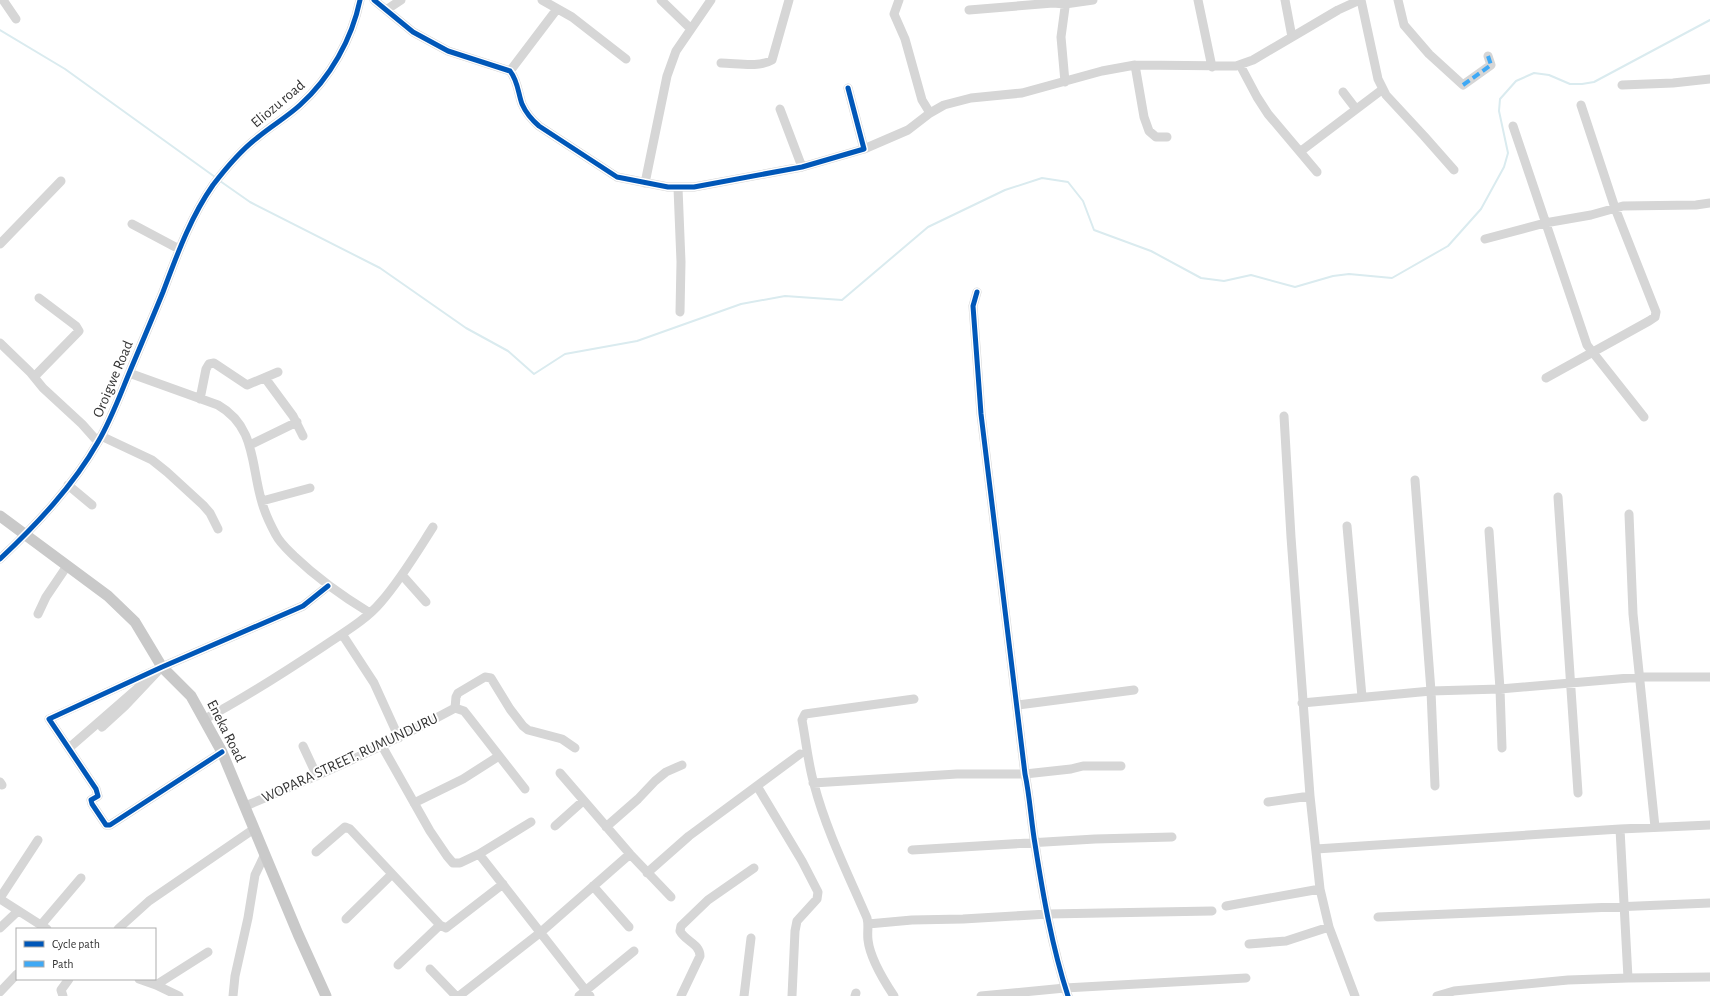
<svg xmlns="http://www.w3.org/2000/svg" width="1710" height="996" font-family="'Alegreya Sans',sans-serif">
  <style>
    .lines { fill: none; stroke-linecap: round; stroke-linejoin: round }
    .stream { stroke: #daebef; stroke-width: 2 }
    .minor { stroke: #d6d6d6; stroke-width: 9 }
    .major { stroke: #c9c9c9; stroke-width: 11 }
    .quiet { stroke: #3fa9f5; stroke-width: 4; stroke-dasharray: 8 4; stroke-linecap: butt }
    .cycleway-casing { stroke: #fff; stroke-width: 8 }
    .cycleway { stroke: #0057b8; stroke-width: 5 }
    .labels { text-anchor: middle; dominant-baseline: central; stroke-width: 4; stroke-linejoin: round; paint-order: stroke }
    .street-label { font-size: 15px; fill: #323232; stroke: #fff }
  </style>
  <rect width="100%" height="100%" fill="#fff"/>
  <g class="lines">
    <!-- stream -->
    <path class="stream" d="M 0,30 L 65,69 L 215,177
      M 220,181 L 250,202 L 380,268 L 466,328 L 508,351 L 534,374 L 565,354 L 637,341 L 741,304 L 785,296 L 842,300 L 928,227 L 1005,190 L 1042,178 L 1068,182 L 1083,201 L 1094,230 L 1151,251 L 1201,278 L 1224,281 L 1251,275 L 1295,287 L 1333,276 L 1349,274 L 1392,278 L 1448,246 L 1481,209 L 1504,167 L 1508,153 L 1499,111 L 1500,99 L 1516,81 L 1534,73 L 1549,75 L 1570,84 L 1582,84 L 1594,82 L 1710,20"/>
    <!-- minor -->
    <path class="minor" d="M 3,0 L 16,19
      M 374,0 L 413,32 L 448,51 L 510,71 C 518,81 518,93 522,104 C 526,113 532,120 539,126 L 617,177 L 668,187 L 694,187 L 802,167 L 864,149 L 848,88
      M 542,0 L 572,17 L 626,59
      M 661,0 L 691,29
      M 899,0 L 894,14 L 905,39 L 922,100 L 930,113
      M 1198,0 L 1212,67
      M 1285,0 L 1292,37
      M 1361,0 L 1378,79 L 1386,95 L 1424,136 L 1454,170
      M 1398,0 L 1404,25 L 1429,54 L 1463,85 L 1491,65 L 1488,56
      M 386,10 L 401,0
      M 969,10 L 1053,3 L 1065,4 L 1093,0
      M 721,63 C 736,63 759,68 772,60 L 789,0
      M 1135,65 L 1144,117 L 1149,131 L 1156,137 L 1167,137
      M 1240,65 L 1257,97 L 1268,114 L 1317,172
      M 510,71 L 557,9
      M 1065,82 L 1061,37 L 1066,0
      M 1622,85 L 1673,83 L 1710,79
      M 1343,92 L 1356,109
      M 780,109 L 802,167
      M 1513,126 L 1587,345 L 1644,417
      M 864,149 L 908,130 L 930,113 L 944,105 L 971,98 L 1022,93 L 1102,71 L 1135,65 L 1236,66 L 1253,60 L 1338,10 L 1360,0
      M 1301,151 L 1383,89
      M 645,183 L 667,76 L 676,51 L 711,0
      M 678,188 L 681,262 L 680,312
      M 132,224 L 179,249
      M 1485,239 L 1545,223 L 1591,215 L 1623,206 L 1696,205 L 1710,203
      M 0,244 L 61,181
      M 977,292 L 973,306 L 981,414 L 1025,774 C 1030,797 1031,821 1035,844 C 1043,895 1052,947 1068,996
      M 0,343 L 30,372 L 43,388 L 82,424 L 98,442
      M 129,373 L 218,405 C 255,426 251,463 261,499 C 264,511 270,524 276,535 C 280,543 288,550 294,556 C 317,578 342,596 370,613
      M 34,377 L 79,331 L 76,326 L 39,298
      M 265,378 L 293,416 L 303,436
      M 1546,378 L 1649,321 L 1655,317 L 1656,312 L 1615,208 L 1581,105
      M 200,399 L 206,369 L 209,364 L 214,363 L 247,385 L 278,372
      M 1284,416 L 1291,537 L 1310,796
      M 101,436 L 152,460 L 167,472 L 203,505 L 210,513 L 218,529
      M 250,445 L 297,422
      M 1415,480 L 1431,691 L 1435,786
      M 68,485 L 92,505
      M 1558,497 L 1578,793
      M 262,501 L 310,488
      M 1629,514 L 1633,614 L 1655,827
      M 1347,526 L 1362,697
      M 1489,531 L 1500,689 L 1502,748
      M 0,559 C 37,524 73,486 98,442 C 111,420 120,395 130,371 C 141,345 152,319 163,292 C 177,255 190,218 213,185 C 226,168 240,151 257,138 C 271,126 287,117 300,105 C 330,78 352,39 360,0
      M 402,575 L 426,602
      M 38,614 L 46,597 L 67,566
      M 342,634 L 374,683 L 399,738
      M 157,672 L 102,727 L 125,706 L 158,671
      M 1302,703 L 1431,691 L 1500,689 L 1641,677 L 1710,677
      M 1018,705 L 1134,690
      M 455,708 L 456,697 L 458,693 L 485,677 L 491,678 L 510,709 L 523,726 L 528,730 L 562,739 L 575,748
      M 455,708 L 464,711 L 468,716 L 525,789
      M 205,719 C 246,697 285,672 324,646 C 343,633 366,620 381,602 C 401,579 417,552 433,527
      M 303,746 L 317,776
      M 382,746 L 430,831 L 447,856 L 453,863 L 460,863 L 479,854 L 531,822
      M 69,748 L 154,674
      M 222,752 L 110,825 L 106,825 L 92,804 L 91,800 L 98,796 L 96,789 L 49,719 L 162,667 L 303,606 L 328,586
      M 560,773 L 630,854 L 671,897
      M 0,782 L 2,785
      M 813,783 L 957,774 L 1025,774 L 1071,769 L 1083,766 L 1121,766
      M 757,786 L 802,861 L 818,892 L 817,899 L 797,921 L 795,931 L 792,996
      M 1268,802 L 1310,796 L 1320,889 L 1329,927 L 1355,996
      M 414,803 L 463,779 L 499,756
      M 245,806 C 317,777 387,745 455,708
      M 555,826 L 583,801
      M 606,827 L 638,799 L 655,781 L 666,772 L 682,765
      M 1620,829 L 1628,978
      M 1316,849 L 1620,829 L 1710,825
      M 912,850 L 1095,839 L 1172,837
      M 316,852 L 345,827 L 350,829 L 440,925 L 446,928 L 503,884
      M 479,854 L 590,996
      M 647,873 L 689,836 L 800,754
      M 593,886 L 629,927
      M 0,898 L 38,840
      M 0,899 L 47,929
      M 1226,906 L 1320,889
      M 1378,917 L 1710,903
      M 346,919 L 392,874
      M 868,924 L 912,920 L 963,919 L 1048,914 L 1212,911
      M 41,925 L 81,878
      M 0,928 L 18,911
      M 118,929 L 149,901 L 254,829
      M 1249,944 L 1286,941 L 1329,927
      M 398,965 L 440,925
      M 430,969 L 456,996
      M 139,979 L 156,985 L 179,996
      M 156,985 L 208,952
      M 0,992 L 17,974
      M 63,996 L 61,990 L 69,979
      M 233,996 L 235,976 L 248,918 L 255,875 L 265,854
      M 459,996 L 541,932 L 630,854
      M 579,996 L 634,951
      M 681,996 L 700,956 C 700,944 685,941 680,931 L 681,926 L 708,900 L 754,868
      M 744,996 L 751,938
      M 855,996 L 856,993
      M 894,996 C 884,981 870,958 868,940 C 867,932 869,926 867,918 C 848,874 826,830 814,784 C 808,763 806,741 802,720 L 805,714 L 914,699
      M 981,996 L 1065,988 L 1246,978
      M 1437,996 L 1454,991 L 1568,980 L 1628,978 L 1710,977"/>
    <!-- major -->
    <path class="major" d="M 0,516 L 108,596 L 135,622 L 162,667 L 191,696 L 222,752 L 298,934 L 326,996"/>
    <!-- quiet -->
    <path class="quiet" d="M 1463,85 L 1491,65 L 1488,56"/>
    <defs>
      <path id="cycleway" d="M 374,0 L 413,32 L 448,51 L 510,71 C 518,81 518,93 522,104 C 526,113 532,120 539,126 L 617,177 L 668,187 L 694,187 L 802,167 L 864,149 L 848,88
        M 977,292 L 973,306 L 981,414 L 1025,774 C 1030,797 1031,821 1035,844 C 1043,895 1052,947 1068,996
        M 0,559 C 37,524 73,486 98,442 C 111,420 120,395 130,371 C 141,345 152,319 163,292 C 177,255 190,218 213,185 C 226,168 240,151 257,138 C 271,126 287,117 300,105 C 330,78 352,39 360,0
        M 222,752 L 110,825 L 106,825 L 92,804 L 91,800 L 98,796 L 96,789 L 49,719 L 162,667 L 303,606 L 328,586"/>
    </defs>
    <!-- cycleway casing -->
    <use href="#cycleway" class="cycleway-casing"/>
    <!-- cycleway -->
    <use href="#cycleway" class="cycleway"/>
  </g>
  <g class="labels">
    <!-- street labels -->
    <g class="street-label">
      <text transform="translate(278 104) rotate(-40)">Eliozu road</text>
      <text transform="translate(113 379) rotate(-67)">Oroigwe Road</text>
      <text transform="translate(226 731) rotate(63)">Eneka Road</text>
      <text transform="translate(350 758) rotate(-25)">WOPARA STREET, RUMUNDURU</text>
    </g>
  </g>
  <!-- legend -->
  <rect x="16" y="928" width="140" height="52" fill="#ffffff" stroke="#adadad"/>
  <rect x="24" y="941" width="20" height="6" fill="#0057b8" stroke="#adadad"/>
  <text x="52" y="948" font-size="12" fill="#323232">Cycle path</text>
  <rect x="24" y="961" width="20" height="6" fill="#3fa9f5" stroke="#adadad"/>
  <text x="52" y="968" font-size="12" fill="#323232">Path</text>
</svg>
